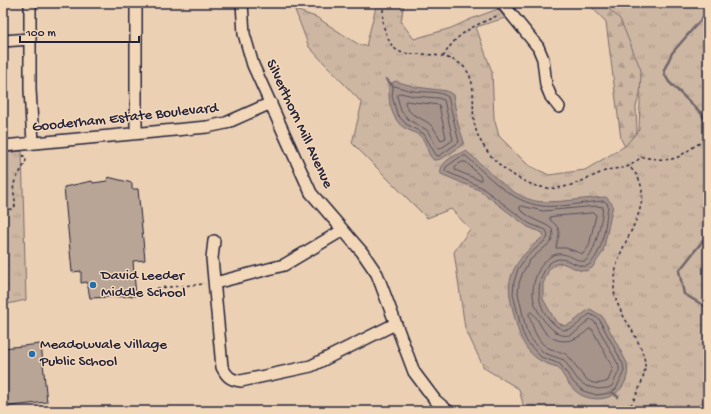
<svg xmlns="http://www.w3.org/2000/svg" width="711" height="414" font-family="'Gochi Hand',sans-serif">
  <style>
    .forest { fill: url(#forest-firs); stroke: #786c6e }
    .park { fill: url(#park-tufts); stroke: #786c6e }
    .water { fill: #a6948b; stroke: #71666b }
    .lines { fill: none; stroke-linecap: round; stroke-linejoin: round }
    .shore { stroke: #57505b; stroke-width: 1 }
    .stream { stroke: #71666b; stroke-width: 2.5 }
    .river { stroke: #a6948b; stroke-width: 14 }
    .building { fill: #b8a596; stroke: #22223b }
    .minor-casing { stroke: #22223b; stroke-width: 14 }
    .path { stroke: #22223b; stroke-width: 1.5; stroke-dasharray: 3 3; stroke-linecap: butt }
    .minor { stroke: #f3d7b9; stroke-width: 11 }
    .poi-dot { fill: #1f6fb2; stroke: #f3d7b9; stroke-width: 1.5 }
    .labels { text-anchor: middle; dominant-baseline: central; stroke-width: 3; stroke-linejoin: round; paint-order: stroke }
    .street-label { font-size: 15px; fill: #22223b; stroke: #f3d7b9 }
    .poi-label { font-size: 15px; fill: #22223b; stroke: #f3d7b9; text-anchor: start }
  </style>
  <defs>
    <pattern id="forest-firs" width="22" height="20" patternUnits="userSpaceOnUse"><rect width="22" height="20" fill="#cdb6a2"/><path d="M5 1l3.5 6h-7zM16 11l3.5 6h-7z" fill="#b09c8c"/></pattern>
    <pattern id="park-tufts" width="24" height="20" patternUnits="userSpaceOnUse"><rect width="24" height="20" fill="#cdb6a2"/><path d="M3 7l-1-3M5 7V3M7 7l1-3M15 17l-1-3M17 17v-4M19 17l1-3" fill="none" stroke="#b09c8c"/></pattern>
  </defs>
  <rect width="100%" height="100%" fill="#ebd0b4"/>
  <filter id="ink" filterUnits="userSpaceOnUse"><feTurbulence type="fractalNoise" baseFrequency=".025" numOctaves="2"/><feDisplacementMap in="SourceGraphic" scale="8" xChannelSelector="R" yChannelSelector="G"/><feConvolveMatrix kernelMatrix="1 2 1 2 8 2 1 2 1" color-interpolation-filters="sRGB"/></filter>
  <g filter="url(#ink)">
    <!-- forest -->
    <path class="forest" d="M 588,3 L 639,3 L 646,76 L 636,106 L 637,131 L 632,148 L 628,153 L 621,139 L 606,22 Z"/>
    <!-- park -->
    <path class="park" d="M 377,3 L 404,3 L 401,22 L 414,39 L 451,28 L 471,19 L 498,9 L 505,18 L 476,27 L 492,72 L 494,118 L 499,136 L 528,165 L 549,175 L 585,170 L 625,146 L 639,130 L 641,70 L 620,19 L 602,3 L 708,3 L 708,411 L 529,411 L 524,408 L 519,389 L 484,368 L 465,328 L 454,252 L 470,229 L 451,209 L 427,218 L 352,143 L 362,103 L 309,47 L 295,10 L 316,17 L 358,44 L 366,46 Z
      M 22,151 L 26,300 L 3,305 L 3,153 Z"/>
    <!-- water -->
    <path class="water" d="M 395,81 L 416,87 L 447,91 L 453,95 L 458,124 L 464,142 L 463,144 C 458,148 440,162 434,160 C 428,157 427,144 422,138 C 419,134 411,131 406,129 C 391,120 388,101 389,85 Z
      M 466,151 C 489,169 513,202 545,202 C 565,202 586,198 606,197 L 613,205 L 603,252 L 592,268 L 586,271 L 579,270 L 562,263 L 556,264 L 549,269 L 543,284 L 543,299 L 556,322 L 565,326 C 575,323 581,314 590,309 L 602,316 L 627,363 C 632,390 606,407 581,395 C 570,389 564,376 558,367 C 526,360 520,340 513,311 C 511,302 508,291 510,281 C 514,261 530,248 544,236 L 543,233 L 528,227 L 479,190 L 441,174 C 438,162 457,154 466,151 Z"/>
    <g class="lines">
      <!-- shore -->
      <path class="shore" d="M 395,86 C 401,88 407,90 414,91 C 425,93 439,90 448,97 L 459,142 L 439,156 L 436,155 L 424,134 L 406,124 L 397,114 L 392,96 L 393,88 Z
        M 400,93 L 414,96 L 438,98 L 444,100 L 453,140 L 440,149 L 438,149 L 427,130 L 409,120 L 401,111 L 397,96 Z
        M 406,101 L 439,105 L 446,138 L 441,140 C 438,135 435,130 432,126 C 423,117 408,117 405,103 Z
        M 466,156 C 488,176 511,202 542,206 C 560,208 585,202 604,201 L 607,203 L 608,206 C 605,225 604,250 590,264 C 581,272 567,255 555,260 C 547,263 545,269 542,276 C 534,297 543,320 563,330 C 576,330 580,320 590,314 L 599,319 L 623,364 L 624,371 L 616,389 L 610,393 L 597,395 L 583,391 L 574,383 L 560,364 L 541,357 L 527,342 L 522,331 L 513,294 L 514,282 L 518,269 L 526,257 L 547,239 L 548,234 L 546,230 L 530,224 L 481,187 L 445,171 L 446,167 L 460,157 Z
        M 462,162 L 466,162 L 481,177 L 481,180 L 479,180 L 455,170 L 455,167 Z
        M 522,206 L 543,211 L 597,206 L 603,207 C 602,218 595,256 585,261 C 578,264 564,247 550,257 C 538,265 530,286 534,301 C 537,313 548,328 559,334 C 573,340 581,326 590,319 L 595,322 L 619,366 L 619,371 L 612,386 L 608,388 L 598,389 L 586,386 L 578,380 L 564,360 L 544,353 L 531,339 L 526,329 L 518,293 L 519,283 L 523,272 L 530,260 L 551,242 L 553,235 L 552,229 L 548,226 L 533,219 L 520,210 L 520,207 Z
        M 594,213 L 596,215 L 589,246 L 583,254 L 566,248 L 556,248 C 558,235 564,230 550,220 L 550,217 Z
        M 531,312 C 537,316 540,326 545,332 C 559,347 577,341 589,329 L 592,329 L 613,368 L 608,381 C 585,391 580,368 568,356 C 564,352 559,352 554,350 C 538,346 533,329 529,314 Z"/>
      <!-- stream -->
      <path class="stream" d="M 705,3 L 707,6 L 704,16 L 672,53 L 664,70 L 665,75 L 669,82 L 701,113 L 708,125
        M 386,79 L 393,86
        M 708,234 L 679,271 L 684,294 L 708,308
        M 612,392 L 618,397
        M 642,408 L 648,411"/>
      <!-- river -->
      <path class="river" d="M 706,411 L 708,403"/>
    </g>
    <!-- building -->
    <path class="building" d="M 108,177 L 132,183 L 132,189 L 138,189 L 145,260 L 133,261 L 136,296 L 90,298 L 87,282 L 81,283 L 81,271 L 72,272 L 64,187 L 92,181 L 93,183 L 107,181 Z
      M 41,344 L 47,402 L 3,407 L 3,348 Z"/>
    <g class="lines">
      <defs>
        <path id="minor" d="M 30,3 L 30,89 L 33,143
          M 242,3 L 244,34 L 253,65 L 311,193 L 362,252 L 377,274 L 414,372 L 435,400 L 448,411
          M 502,3 L 538,47 L 543,59 L 546,85 L 551,97 L 559,107
          M 3,41 L 30,39
          M 136,133 L 136,3
          M 3,146 L 207,127 L 226,123 L 271,103
          M 214,241 L 212,258 L 222,367 C 227,377 231,380 241,381 L 311,366 L 395,324
          M 215,283 L 284,265 L 343,230"/>
      </defs>
      <!-- minor casing -->
      <use href="#minor" class="minor-casing"/>
      <!-- path -->
      <path class="path" d="M 384,3 C 382,15 382,25 387,36 C 394,54 403,54 420,54 C 433,54 453,57 463,66 C 480,83 469,110 476,130 C 485,160 525,191 557,188 C 576,186 591,176 608,170 C 615,168 623,169 629,166 C 633,164 638,160 641,157 C 651,158 670,162 678,157 C 689,151 696,143 708,140
        M 443,57 C 457,32 474,26 499,15
        M 3,210 L 12,209 L 15,206 C 16,199 12,191 14,184 C 16,175 25,168 26,159 L 23,155
        M 157,288 L 205,284
        M 628,411 C 634,399 645,380 645,366 C 646,354 632,329 625,319 C 620,309 614,299 614,288 C 615,278 615,267 619,258 C 627,234 653,202 637,176 C 635,172 631,169 629,166"/>
      <!-- minor -->
      <use href="#minor" class="minor"/>
    </g>
  </g>
  <!-- markers -->
  <g class="poi-dot">
    <circle cx="93" cy="285" r="4"/>
    <circle cx="32" cy="354" r="4"/>
  </g>
  <g class="labels">
    <!-- street labels -->
    <g class="street-label">
      <text transform="translate(125 118) rotate(-6)">Gooderham Estate Boulevard</text>
      <text transform="translate(299 124) rotate(65)">Silverthorn Mill Avenue</text>
    </g>
    <!-- poi labels -->
    <g class="poi-label">
      <text x="101" y="276">David Leeder<tspan x="101" dy="17">Middle School</tspan></text>
      <text x="40" y="345">Meadowvale Village<tspan x="40" dy="17">Public School</tspan></text>
    </g>
  </g>
  <!-- margin -->
  <rect width="711" height="414" fill="none" stroke="#f3d7b9" stroke-width="16"/>
  <rect x="8" y="8" width="695" height="398" fill="none" stroke="#22223b" stroke-width="1.5" filter="url(#ink)"/>
  <!-- scale -->
  <path d="M20 36v6h119v-6" fill="none" stroke="#22223b" stroke-width="2"/>
  <text x="26" y="36" font-size="12" fill="#22223b" stroke="#f3d7b9" stroke-width="3" paint-order="stroke">100 m</text>
</svg>
